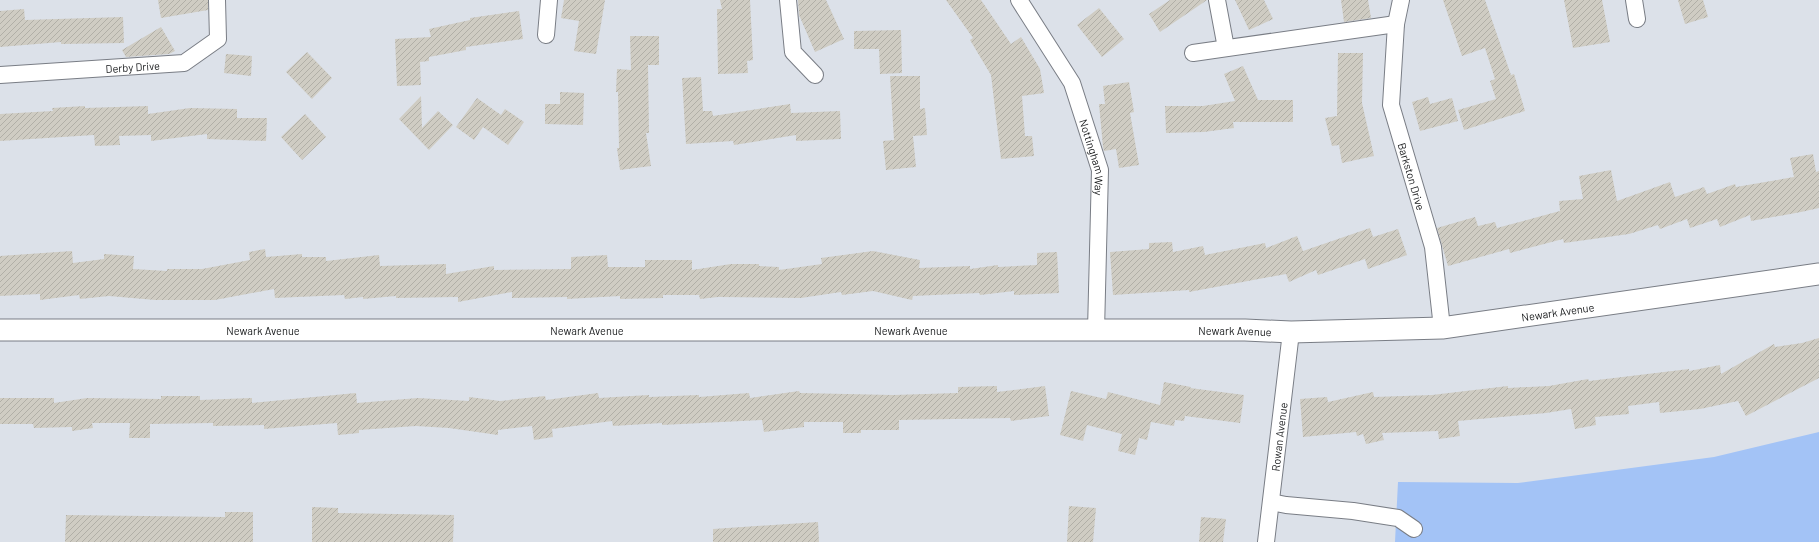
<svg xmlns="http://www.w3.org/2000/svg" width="1819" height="542" font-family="Barlow,sans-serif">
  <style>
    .garden { fill: #a3c3f6 }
    .building { fill: url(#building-hatch) }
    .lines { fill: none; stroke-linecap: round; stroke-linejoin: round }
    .minor-casing { stroke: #797d85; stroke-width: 18 }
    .tertiary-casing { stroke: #797d85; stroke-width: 23 }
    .minor { stroke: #fff; stroke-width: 16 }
    .tertiary { stroke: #fff; stroke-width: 21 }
    .labels { text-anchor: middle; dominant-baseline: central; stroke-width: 3; stroke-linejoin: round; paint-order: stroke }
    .street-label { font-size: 11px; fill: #17191b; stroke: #e9eff7 }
  </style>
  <defs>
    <pattern id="building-hatch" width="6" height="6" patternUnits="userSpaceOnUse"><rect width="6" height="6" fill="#cfccc3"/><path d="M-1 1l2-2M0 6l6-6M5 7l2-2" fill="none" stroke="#b1afa7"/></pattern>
  </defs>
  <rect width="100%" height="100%" fill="#dce1e9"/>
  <!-- garden -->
  <path class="garden" d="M 1819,432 L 1819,542 L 1395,542 L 1398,482 L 1518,483 L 1714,457 Z"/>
  <!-- building -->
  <path class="building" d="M 158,0 L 208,0 L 208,10 L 161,18 Z
    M 564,0 L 605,0 L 596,54 L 574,51 L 579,21 L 561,18 Z
    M 720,0 L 750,0 L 753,60 L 747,61 L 748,73 L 718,74 L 717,9 L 722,9 Z
    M 798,0 L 826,0 L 844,39 L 815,52 L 799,15 Z
    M 946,0 L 981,0 L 1011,44 L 1021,37 L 1040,69 L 1044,93 L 1022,96 L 1025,136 L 1032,136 L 1034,156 L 1001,159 L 991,75 L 970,40 L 973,38 Z
    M 1170,0 L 1207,0 L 1160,32 L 1149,14 Z
    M 1235,0 L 1264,0 L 1273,19 L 1249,30 Z
    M 1341,0 L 1368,0 L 1371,18 L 1344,22 Z
    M 1443,0 L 1485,0 L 1511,75 L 1514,74 L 1525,111 L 1464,130 L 1458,110 L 1496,99 L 1490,81 L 1495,79 L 1485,48 L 1462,56 Z
    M 1564,0 L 1602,0 L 1610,42 L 1573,48 Z
    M 1678,0 L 1703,0 L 1708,17 L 1685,24 Z
    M 1099,8 L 1124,39 L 1102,57 L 1077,25 Z
    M 24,9 L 25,20 L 123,17 L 124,43 L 61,44 L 61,42 L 0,47 L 0,11 Z
    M 519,11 L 523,39 L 466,47 L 466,50 L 429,57 L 429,61 L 420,62 L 421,85 L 397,86 L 395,39 L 431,37 L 429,29 L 470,20 L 470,18 Z
    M 161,27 L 175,51 L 169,54 L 126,57 L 122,50 Z
    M 901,30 L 902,73 L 880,74 L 879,49 L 854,49 L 854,31 Z
    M 630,36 L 659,36 L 659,65 L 648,65 L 649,133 L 646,133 L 651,166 L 620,170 L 617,148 L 619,148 L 618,92 L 616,92 L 617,69 L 631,70 Z
    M 307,52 L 332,78 L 312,99 L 286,72 Z
    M 1338,53 L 1363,53 L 1362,103 L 1374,156 L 1342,163 L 1339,145 L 1332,146 L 1325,118 L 1337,116 Z
    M 226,54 L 252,56 L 251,76 L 224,73 Z
    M 1243,66 L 1258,100 L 1293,100 L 1293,122 L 1233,122 L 1234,128 L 1204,132 L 1166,133 L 1165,106 L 1203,106 L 1235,101 L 1224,74 Z
    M 890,76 L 920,76 L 920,109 L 925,108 L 927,135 L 913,136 L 916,167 L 886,170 L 883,141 L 894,140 Z
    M 701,77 L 703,111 L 712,111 L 713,116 L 790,104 L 791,113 L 840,111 L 841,139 L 796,141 L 796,135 L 734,145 L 733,141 L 686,144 L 682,78 Z
    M 1129,82 L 1134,112 L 1130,113 L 1139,165 L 1119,168 L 1116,149 L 1104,151 L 1103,147 L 1099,104 L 1105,104 L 1103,86 Z
    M 560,92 L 584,93 L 583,125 L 545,124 L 545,104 L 560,104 Z
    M 421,96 L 422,128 L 438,111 L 453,125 L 429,150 L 399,119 Z
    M 1428,97 L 1430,104 L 1452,98 L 1458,121 L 1420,131 L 1412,102 Z
    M 477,98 L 501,115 L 505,109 L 524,122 L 508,145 L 483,127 L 474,140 L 456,127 Z
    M 85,106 L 85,108 L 148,106 L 148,114 L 190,108 L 237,109 L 237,118 L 267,118 L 266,141 L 207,139 L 207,134 L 151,141 L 151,135 L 119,136 L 120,145 L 95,146 L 94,135 L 0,141 L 0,114 L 53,111 L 52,108 Z
    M 305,114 L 326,137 L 302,160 L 281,137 Z
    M 1813,154 L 1816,172 L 1819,171 L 1819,208 L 1801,212 L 1751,221 L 1750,215 L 1720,227 L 1717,219 L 1690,228 L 1687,219 L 1660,229 L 1658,225 L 1629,234 L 1564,243 L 1563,239 L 1510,253 L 1509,249 L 1448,266 L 1437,228 L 1475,217 L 1478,226 L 1495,222 L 1497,228 L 1560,211 L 1559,201 L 1583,199 L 1579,176 L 1611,170 L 1617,201 L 1670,182 L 1675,197 L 1704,187 L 1707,194 L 1735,184 L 1736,187 L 1794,177 L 1790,158 Z
    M 1370,228 L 1373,237 L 1398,229 L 1407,255 L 1368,269 L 1365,259 L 1318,275 L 1316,270 L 1289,282 L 1286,274 L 1189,292 L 1189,290 L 1113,295 L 1110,252 L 1149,249 L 1149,243 L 1172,242 L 1173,252 L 1203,246 L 1205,255 L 1265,243 L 1266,248 L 1297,236 L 1303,251 Z
    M 265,249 L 266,257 L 302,254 L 302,257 L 326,257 L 326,261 L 379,255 L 380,266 L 446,264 L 446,274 L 494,266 L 494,270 L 571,269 L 571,257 L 607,255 L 608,267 L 645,267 L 645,260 L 692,260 L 692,270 L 731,264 L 759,264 L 759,266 L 779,267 L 779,270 L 822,264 L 821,258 L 873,251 L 920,260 L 919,268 L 970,266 L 970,269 L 998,265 L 998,267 L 1037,265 L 1037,253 L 1057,252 L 1059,293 L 1014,295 L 1014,291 L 980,295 L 979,293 L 913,296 L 912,300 L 873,291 L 842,295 L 841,292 L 801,298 L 718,297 L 700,299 L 699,295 L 663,295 L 663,298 L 620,299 L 620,296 L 567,299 L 567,297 L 512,298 L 512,292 L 458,302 L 458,297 L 396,298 L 396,296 L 363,299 L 363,297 L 345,299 L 344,295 L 275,298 L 274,289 L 215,300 L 155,300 L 109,296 L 80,299 L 79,295 L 40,300 L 40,294 L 0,296 L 0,256 L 72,251 L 73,263 L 104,259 L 104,254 L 134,256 L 133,269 L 167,271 L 167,269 L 202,269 L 250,260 L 249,252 Z
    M 1819,338 L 1819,378 L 1746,416 L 1738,401 L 1700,409 L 1660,413 L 1659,402 L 1628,406 L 1629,414 L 1595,417 L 1596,425 L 1575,429 L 1571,409 L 1546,413 L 1458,421 L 1460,436 L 1439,439 L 1438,431 L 1382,433 L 1384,440 L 1366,444 L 1363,434 L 1357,436 L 1356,432 L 1303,437 L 1300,399 L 1327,397 L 1328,402 L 1373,392 L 1374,397 L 1432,395 L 1508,386 L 1508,388 L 1549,386 L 1588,379 L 1589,381 L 1689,369 L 1689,371 L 1720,365 L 1721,374 L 1774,344 L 1775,347 L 1802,343 Z
    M 1164,382 L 1191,387 L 1190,388 L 1244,395 L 1240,423 L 1185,416 L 1184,421 L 1175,420 L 1174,426 L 1151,422 L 1147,440 L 1139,438 L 1135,455 L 1118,451 L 1122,434 L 1087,425 L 1083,441 L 1060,435 L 1071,391 L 1106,399 L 1108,392 L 1160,405 Z
    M 997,386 L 997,392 L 1045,386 L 1049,416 L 1011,421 L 1010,418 L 899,420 L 899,430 L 861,430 L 861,433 L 843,433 L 843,422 L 804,422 L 804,427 L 764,432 L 762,420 L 662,425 L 662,423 L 613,426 L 612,421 L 552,429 L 553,437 L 534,440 L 532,426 L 498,430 L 498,435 L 449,428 L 416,426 L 359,430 L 359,433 L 338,435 L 337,423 L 264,429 L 264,425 L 213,426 L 213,423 L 150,424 L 150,438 L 129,438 L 130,423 L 92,423 L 93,428 L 72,431 L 72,427 L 34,428 L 33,424 L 0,424 L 0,398 L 54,398 L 54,403 L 87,398 L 161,399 L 161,396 L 200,396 L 200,400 L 252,398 L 252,403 L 356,393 L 357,403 L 418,398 L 469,401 L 469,397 L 500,401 L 545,396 L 546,400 L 598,393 L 599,398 L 649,395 L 649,397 L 699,395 L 699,397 L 749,393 L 750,398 L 799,391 L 800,393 L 893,395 L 958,393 L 958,387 Z
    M 1069,506 L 1096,508 L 1093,542 L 1067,542 Z
    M 312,507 L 338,508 L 338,513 L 454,515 L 453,542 L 312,542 Z
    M 225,512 L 253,512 L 253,542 L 65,542 L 66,515 L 225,517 Z
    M 1201,517 L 1226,519 L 1223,542 L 1199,542 Z
    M 818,522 L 819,542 L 713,542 L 713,529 Z"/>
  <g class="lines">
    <defs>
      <g id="minor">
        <path d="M 788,0 L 793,52 L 815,75"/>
        <path id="s1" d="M 1019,0 L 1072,83 L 1100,170 L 1096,331"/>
        <path d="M 1217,0 L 1226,48"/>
        <path id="s2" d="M 1401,0 L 1396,24 L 1391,105 L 1433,247 L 1442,328"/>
        <path d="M 1634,0 L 1637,19"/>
        <path d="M 546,35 L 549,0"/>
        <path d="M 1193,53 L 1396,24"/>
        <path id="s3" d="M 0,75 L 184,63 L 218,39 L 217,0"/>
        <path d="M 1271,502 L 1286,505 L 1353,511 L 1398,518 L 1414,529"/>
        <path id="s4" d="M 1266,542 L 1291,332"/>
      </g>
      <g id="tertiary">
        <path id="s5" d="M 0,330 L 1245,330 L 1291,332 L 1442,328 L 1819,274"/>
      </g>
    </defs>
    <!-- minor casing -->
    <use href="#minor" class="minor-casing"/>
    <!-- tertiary casing -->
    <use href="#tertiary" class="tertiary-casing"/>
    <!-- minor -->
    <use href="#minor" class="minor"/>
    <!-- tertiary -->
    <use href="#tertiary" class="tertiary"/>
  </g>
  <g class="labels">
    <!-- street labels -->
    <g class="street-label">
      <text stroke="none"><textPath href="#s3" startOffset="133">Derby Drive</textPath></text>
      <text stroke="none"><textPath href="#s1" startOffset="176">Nottingham Way</textPath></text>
      <text stroke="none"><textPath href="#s2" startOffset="180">Barkston Drive</textPath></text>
      <text stroke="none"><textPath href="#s5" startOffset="1559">Newark Avenue</textPath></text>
      <text stroke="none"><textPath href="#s5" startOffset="263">Newark Avenue</textPath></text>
      <text stroke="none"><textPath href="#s5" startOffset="587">Newark Avenue</textPath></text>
      <text stroke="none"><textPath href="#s5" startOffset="911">Newark Avenue</textPath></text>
      <text stroke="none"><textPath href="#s5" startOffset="1235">Newark Avenue</textPath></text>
      <text stroke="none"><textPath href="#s4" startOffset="106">Rowan Avenue</textPath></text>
    </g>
  </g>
</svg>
